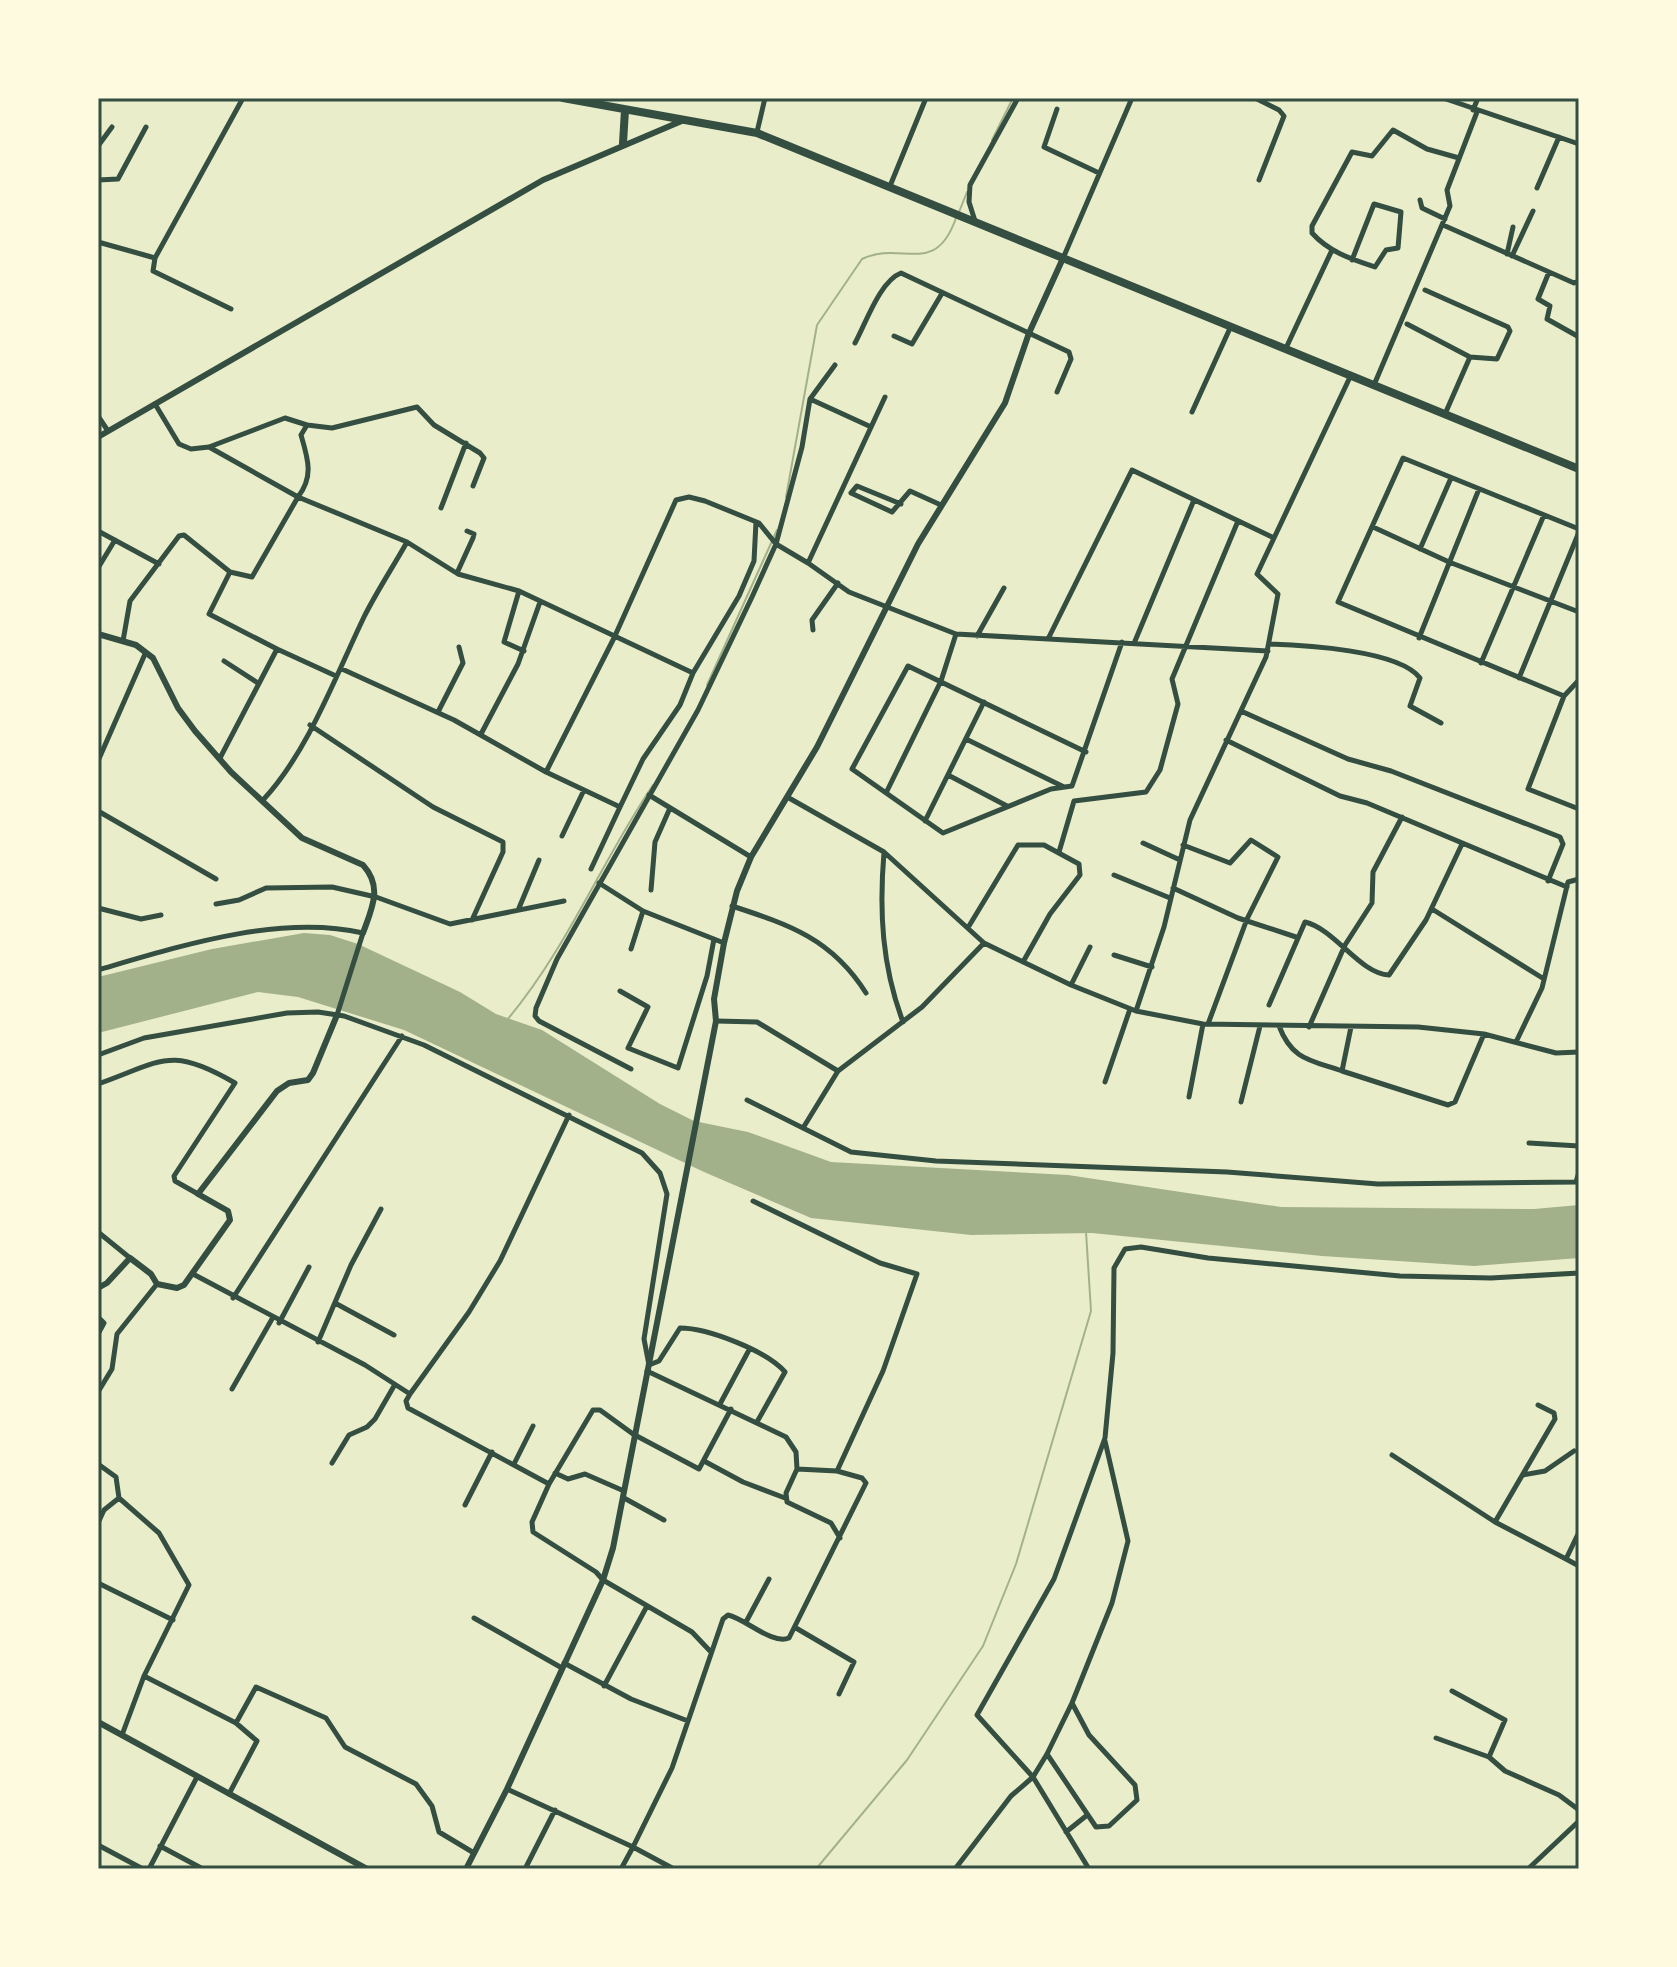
<svg xmlns="http://www.w3.org/2000/svg" width="1677" height="1967" font-family="'Sofia Sans Condensed',sans-serif">
  <style>
    .water { fill: #a3b18a }
    .lines { fill: none; stroke-linecap: round; stroke-linejoin: round }
    .stream { stroke: #a3b18a; stroke-width: 2 }
    .minor { stroke: #344e41; stroke-width: 5 }
    .tertiary { stroke: #344e41; stroke-width: 6 }
    .secondary { stroke: #344e41; stroke-width: 6 }
    .trunk { stroke: #344e41; stroke-width: 8 }
    .neatline { fill: none; stroke: #344e41; stroke-width: 3 }
  </style>
  <rect width="100%" height="100%" fill="#e9edc9"/>
  <!-- water -->
  <path class="water" d="M 304,933 L 330,935 L 358,944 L 460,992 L 496,1014 L 542,1030 L 660,1104 L 694,1121 L 748,1132 L 831,1162 L 1068,1175 L 1281,1207 L 1534,1209 L 1579,1205 L 1579,1258 L 1474,1266 L 1322,1256 L 1092,1233 L 971,1235 L 811,1218 L 704,1172 L 404,1030 L 298,997 L 258,992 L 98,1033 L 98,977 L 212,949 Z"/>
  <g class="lines">
    <!-- stream -->
    <path class="stream" d="M 992,140 L 1013,98
      M 959,212 L 967,192
      M 786,497 L 817,325 L 862,259 C 902,240 935,278 956,218
      M 707,685 L 777,530
      M 507,1020 C 567,949 601,862 653,785
      M 816,1869 L 907,1760 L 983,1646 L 1016,1564 L 1091,1311 L 1086,1232"/>
    <!-- minor -->
    <path class="minor" d="M 1255,98 L 1279,110 L 1284,116 L 1259,180
      M 1443,98 L 1579,144
      M 1057,109 L 1044,147 L 1099,173
      M 1473,110 L 1478,98
      M 757,132 L 765,98
      M 98,146 L 112,127
      M 98,180 L 118,179 L 146,127
      M 890,186 L 926,98
      M 1537,188 L 1559,137
      M 1420,200 L 1422,208 L 1445,219
      M 975,221 L 969,202 L 970,185 L 1018,98
      M 1443,225 L 1574,283 L 1579,281
      M 98,242 L 155,258 L 243,98
      M 1507,254 L 1513,227
      M 1064,256 L 1132,98
      M 1512,256 L 1533,211
      M 155,258 L 153,271 L 231,309
      M 1352,260 L 1374,204 L 1401,212 L 1398,248 L 1386,250 L 1375,267 C 1351,259 1329,252 1312,233 L 1312,226 L 1352,152 L 1372,156 L 1393,130 L 1427,149 L 1459,158
      M 1549,272 L 1538,299 L 1550,306 L 1547,319 L 1579,337
      M 1407,324 L 1470,357 L 1497,359 L 1510,331 L 1508,327 L 1425,290
      M 894,336 L 912,344 L 941,295
      M 855,343 C 866,323 880,281 901,273 L 1069,352 L 1071,359 L 1057,392
      M 1286,348 L 1332,250
      M 1374,385 L 1450,206 L 1447,190 L 1477,112
      M 885,397 L 808,563 L 849,592 L 956,634 L 1268,651
      M 810,399 L 869,426
      M 155,404 L 179,444 L 191,449 L 209,447 L 285,418 L 307,425 L 301,435 C 308,459 314,476 298,497 L 407,542 L 458,574 L 519,591 L 693,673 L 739,596 L 754,561 L 756,522
      M 1192,412 L 1231,326
      M 1445,414 L 1470,357
      M 98,416 L 108,431
      M 307,425 L 332,428 L 417,407 L 434,425 L 480,453 L 484,458 L 473,486
      M 209,447 L 298,497 L 252,577 L 230,572
      M 901,504 L 857,486 L 851,493 L 892,512 L 910,491 L 941,505
      M 441,508 L 466,443
      M 1373,527 L 1449,562 L 1579,612
      M 98,531 L 159,564
      M 1420,549 L 1451,478
      M 98,568 L 115,540
      M 457,573 L 473,538 L 474,534 L 467,531
      M 519,591 L 504,642 L 524,651
      M 813,630 L 812,620 L 838,583
      M 977,636 L 1004,588
      M 1419,638 L 1479,489
      M 1048,639 L 1132,470 L 1272,537
      M 123,641 L 130,601 L 179,536 L 184,535 L 230,572 L 209,614 L 277,649 L 220,758
      M 1135,641 L 1194,500
      M 1269,644 C 1303,645 1399,650 1420,678 L 1410,706 L 1441,723
      M 277,649 L 336,676
      M 224,661 L 258,683
      M 1481,663 L 1544,515
      M 342,669 L 454,720 L 546,772 L 620,807 L 643,759 L 680,705 L 693,673
      M 1519,678 L 1579,532
      M 1579,680 L 1564,696 L 1528,789 L 1579,809
      M 1564,696 L 1338,602 L 1403,458 L 1579,529
      M 1241,711 L 1348,759 L 1391,771 L 1560,837 L 1563,844 L 1548,881
      M 438,712 L 463,663 L 459,647
      M 310,725 L 433,807 L 503,842 L 503,852 L 472,920
      M 481,734 L 518,664 L 540,602
      M 966,739 L 1062,786
      M 1226,740 L 1340,796 L 1367,803 L 1567,887
      M 1086,752 L 908,666 L 852,769 L 943,833 L 1051,789 L 1072,786 L 1122,642
      M 98,761 L 145,654
      M 546,772 L 614,638 L 676,500 L 689,497 L 705,501 L 759,523 L 776,544 L 808,563
      M 948,775 L 1007,806
      M 887,791 L 941,681 L 956,634
      M 649,795 L 751,857
      M 789,798 L 884,852 L 984,943 L 1071,985 L 1136,1011 L 1203,1024 L 1418,1027 L 1484,1034 L 1556,1053 L 1579,1052
      M 263,800 C 308,752 336,675 364,617 C 377,591 393,567 407,542
      M 98,811 L 216,879
      M 925,821 L 984,702
      M 562,836 L 584,790
      M 1143,843 L 1180,860
      M 1183,845 L 1230,863 L 1251,840 L 1278,857 L 1247,919 L 1208,1024
      M 884,852 C 879,912 882,966 903,1022
      M 1059,852 L 1074,801 L 1146,792 L 1160,770 L 1178,704 L 1172,679 L 1238,521
      M 591,869 L 620,807
      M 1114,875 L 1170,898
      M 599,883 L 643,911 L 724,943
      M 1173,888 L 1238,918 L 1296,937
      M 651,890 L 655,842 L 670,808
      M 216,904 L 239,900 L 266,888 L 332,887 L 376,897 L 450,924 L 564,901
      M 732,906 C 790,925 832,939 866,993
      M 98,908 L 141,919 L 161,915
      M 519,908 L 539,860
      M 1432,909 L 1544,979
      M 969,926 L 1018,845 L 1044,845 L 1079,864 L 1080,875 L 1050,914 L 1023,962
      M 631,949 L 643,911
      M 1114,955 L 1152,967
      M 98,970 C 180,946 279,914 363,933 L 337,1015
      M 1071,985 L 1090,947
      M 620,991 L 648,1007 L 628,1048 L 678,1068 L 707,976 L 714,939
      M 1269,1005 L 1305,922 C 1335,929 1360,974 1389,975 L 1426,920 L 1462,844
      M 1136,1011 L 1164,927 L 1190,820 L 1266,657 L 1278,594 L 1257,574 L 1351,375
      M 716,1021 L 757,1022 L 838,1071
      M 1279,1026 C 1292,1060 1310,1060 1342,1071
      M 1309,1027 L 1345,945 L 1372,903 L 1373,872 L 1402,817
      M 1351,1027 L 1342,1071 L 1448,1105 L 1455,1102 L 1484,1034
      M 1516,1042 L 1542,988 L 1568,882 L 1579,879
      M 98,1055 L 144,1038 L 287,1013 L 318,1012 L 344,1016 L 424,1045 L 642,1153 L 660,1173 L 667,1194 L 644,1339 L 649,1365 L 659,1361 L 680,1328 C 708,1328 767,1351 785,1372 L 757,1422
      M 631,1069 L 539,1021 L 535,1016 L 536,1008 L 557,959 L 698,710 L 752,597 L 776,544 L 802,447 L 810,399 L 835,365
      M 1105,1082 L 1130,1009
      M 98,1084 C 163,1061 170,1045 235,1083 L 174,1176 L 175,1181 L 198,1194
      M 1189,1097 L 1203,1024
      M 747,1100 L 851,1152 L 936,1161 L 1227,1172 L 1378,1184 L 1579,1182
      M 1241,1102 L 1260,1026
      M 803,1128 L 838,1071 L 922,1007 L 984,943
      M 1529,1143 L 1579,1146
      M 1576,1182 L 1579,1172
      M 753,1201 L 880,1263 L 917,1274 L 883,1371 L 837,1471
      M 98,1232 L 130,1258
      M 193,1274 L 365,1365 L 410,1394 L 406,1401 L 408,1408 L 549,1484 L 593,1410 L 600,1410 L 633,1434 L 699,1469 L 731,1409
      M 233,1298 L 402,1036
      M 335,1303 L 394,1335
      M 98,1317 L 104,1323 L 98,1334
      M 279,1323 L 309,1267
      M 318,1342 L 351,1265 L 381,1209
      M 647,1371 L 786,1437 L 796,1452 L 797,1469 L 837,1471 L 862,1478 L 866,1483 L 789,1638 C 772,1645 746,1619 728,1615 L 723,1619 L 672,1768 L 633,1847 L 674,1869
      M 232,1389 L 272,1319
      M 98,1392 L 112,1369 L 117,1334 L 157,1284
      M 410,1394 L 469,1312 L 500,1261 L 569,1115
      M 720,1404 L 749,1350
      M 1392,1455 L 1495,1522 L 1566,1559
      M 704,1461 L 743,1482 L 785,1498
      M 332,1463 L 349,1435 L 367,1427 L 375,1419 L 394,1386
      M 98,1464 L 116,1477 L 119,1498 L 159,1533 L 189,1585 L 144,1676 L 122,1735
      M 514,1464 L 533,1426
      M 797,1469 L 786,1493 L 787,1502 L 831,1523 L 840,1538
      M 555,1473 L 568,1479 L 585,1474 L 624,1491
      M 1523,1475 L 1545,1471 L 1574,1451
      M 549,1484 L 532,1522 L 533,1532 L 596,1572 L 603,1580 L 692,1632 L 710,1651
      M 624,1498 L 664,1520
      M 465,1505 L 492,1452
      M 1495,1522 L 1555,1419 L 1554,1413 L 1538,1405
      M 98,1523 L 104,1510 L 119,1498
      M 1579,1532 L 1566,1559 L 1579,1566
      M 98,1583 L 173,1620
      M 474,1618 L 562,1668
      M 746,1622 L 769,1579
      M 796,1628 L 854,1662 L 839,1694
      M 564,1663 L 631,1699 L 688,1721
      M 144,1676 L 236,1723 L 256,1687 L 326,1718 L 345,1747 L 416,1784 L 432,1806 L 439,1832 L 474,1853
      M 604,1686 L 647,1606
      M 1452,1691 L 1505,1720 L 1489,1757
      M 1436,1738 L 1489,1757 L 1505,1771 L 1559,1795 L 1579,1810
      M 1047,1754 L 1096,1827 L 1109,1826 L 1137,1800 L 1135,1785 L 1089,1735 L 1072,1703
      M 507,1789 L 633,1847 L 621,1869
      M 229,1794 L 257,1741 L 236,1723
      M 1066,1832 L 1086,1816
      M 98,1845 L 143,1869
      M 160,1846 L 203,1869
      M 149,1869 L 197,1777
      M 525,1869 L 555,1810
      M 955,1869 L 1011,1796 L 1033,1777 L 1047,1754 L 1072,1703 L 1112,1603 L 1128,1541 L 1105,1441
      M 1089,1869 L 1033,1777 L 977,1715 L 1054,1579 L 1105,1438 L 1113,1353 L 1114,1268 L 1125,1249 L 1141,1247 L 1208,1258 L 1400,1276 L 1491,1278 L 1579,1273
      M 1528,1869 L 1579,1821"/>
    <!-- tertiary -->
    <path class="tertiary" d="M 98,634 L 136,645 L 153,658 L 178,708 L 195,731 L 231,772 L 302,838 L 363,865 C 383,887 372,908 363,933
      M 98,1288 L 107,1283 L 130,1258 L 151,1274 L 157,1284 L 177,1288 L 184,1285 L 230,1220 L 228,1211 L 198,1194 L 277,1091 L 289,1083 L 308,1080 L 313,1073 L 337,1015
      M 98,1722 L 367,1869
      M 466,1869 L 507,1789 L 603,1580 L 613,1548 L 716,1021 L 714,999 L 724,943 L 737,891 L 751,857 L 817,747 L 918,544 L 1005,403 L 1029,333 L 1064,256"/>
    <!-- secondary -->
    <path class="secondary" d="M 98,437 L 543,180 L 684,120"/>
    <!-- trunk -->
    <path class="trunk" d="M 563,98 L 757,133 L 1579,469
      M 623,143 L 625,110"/>
  </g>
  <!-- border -->
  <rect width="1677" height="1967" fill="none" stroke="#fefae0" stroke-width="200"/>
  <rect x="100" y="100" width="1477" height="1767" class="neatline"/>
</svg>
